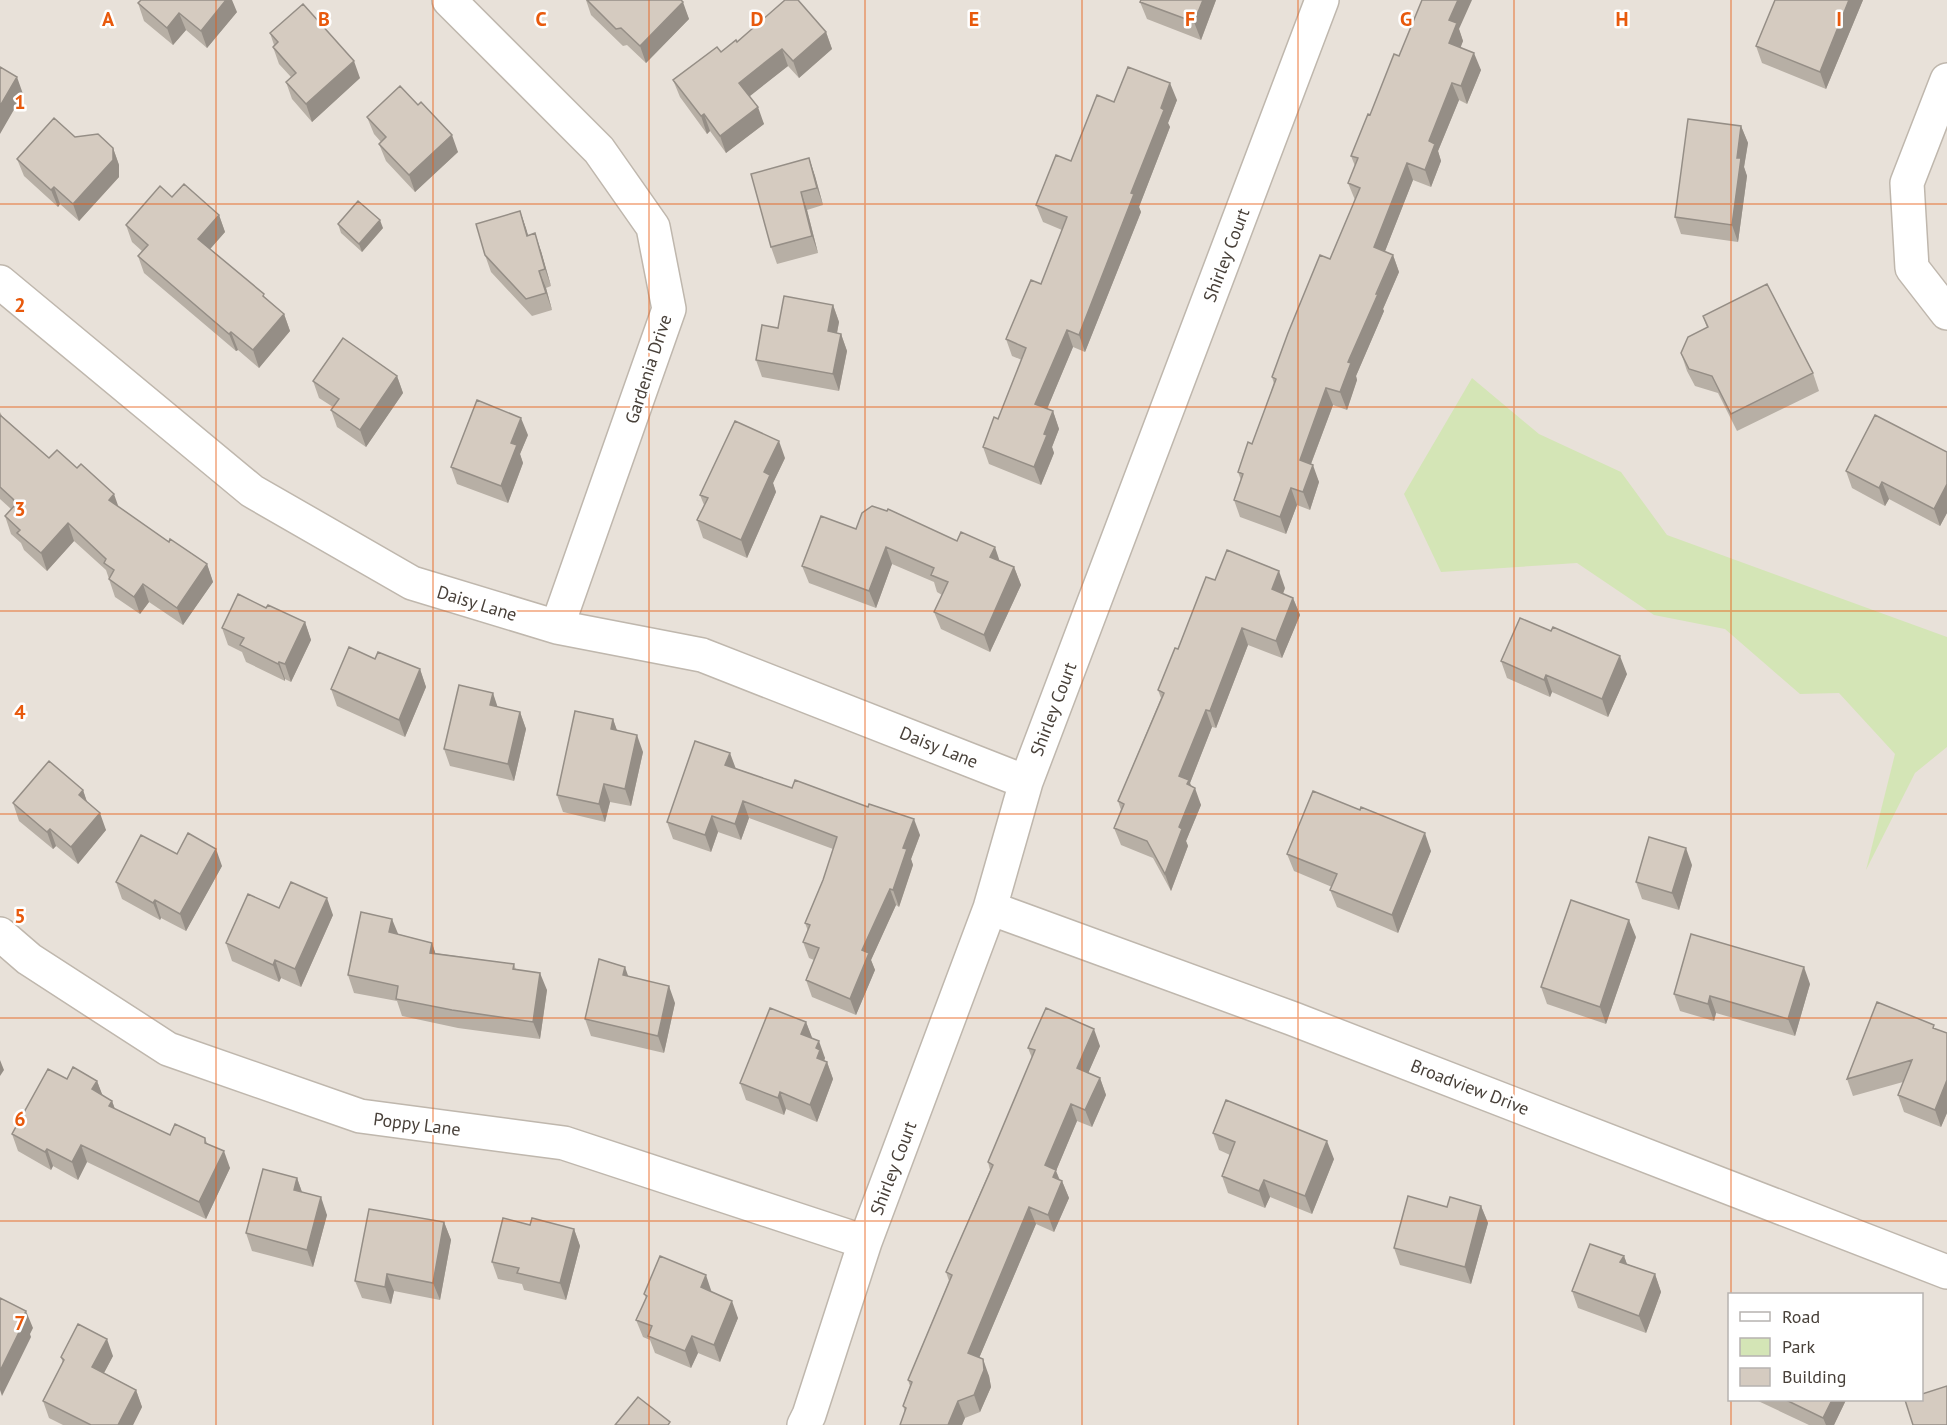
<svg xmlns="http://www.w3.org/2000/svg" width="1947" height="1425" font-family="'PT Sans',sans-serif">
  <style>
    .residential { fill: #e8e1d9; fill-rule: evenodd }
    .green { fill: #d4e5b6 }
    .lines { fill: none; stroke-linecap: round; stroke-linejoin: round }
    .minor-casing { stroke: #bfb7ad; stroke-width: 36 }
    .minor { stroke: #fff; stroke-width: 33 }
    .wall { fill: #b7afa5 }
    .shaded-wall { fill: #958e86 }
    .building { fill: #d5cbc0; stroke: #958e86; stroke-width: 1.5 }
    .grid { fill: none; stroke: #e8590c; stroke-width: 1.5; stroke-opacity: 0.55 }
    .labels { text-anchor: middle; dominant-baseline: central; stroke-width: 5; stroke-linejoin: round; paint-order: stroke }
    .street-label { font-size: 18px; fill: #484039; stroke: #fff }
    .grid-label { font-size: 20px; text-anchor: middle; font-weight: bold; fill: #e8590c; stroke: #fff; stroke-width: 5; stroke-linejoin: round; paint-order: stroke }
  </style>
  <rect width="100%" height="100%" fill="#f4f0ea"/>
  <!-- residential -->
  <path class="residential" d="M 0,0 L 1947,0 L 1947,1425 L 0,1425 ZM 1730,1294 L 1922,1294 L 1922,1400 L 1730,1400 Z"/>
  <!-- green -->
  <path class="green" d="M 1472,378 L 1539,434 L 1621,472 L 1667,535 L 1947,637 L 1947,747 L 1915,773 L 1866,870 L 1895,754 L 1839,693 L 1800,694 L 1725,629 L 1654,615 L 1577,563 L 1441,572 L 1404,494 Z"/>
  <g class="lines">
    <defs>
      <path id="minor" d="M 449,0 L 599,150 L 653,227 L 669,309 L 557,627
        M 1947,80 L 1907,183 L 1912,268 L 1947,313
        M 0,282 L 252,491 L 412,583 L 557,627 L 702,655 L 1026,782
        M 990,908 L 1291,1018 L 1947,1272
        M 0,934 L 29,959 L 168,1049 L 360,1116 L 564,1143 L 865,1242
        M 804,1425 L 809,1415 L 865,1242 L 990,908 L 1026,782 L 1322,0"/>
    </defs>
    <!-- minor casing -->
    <use href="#minor" class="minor-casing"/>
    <!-- minor -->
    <use href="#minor" class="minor"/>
  </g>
  <!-- wall -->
  <path class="wall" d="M 586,0 L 681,0 L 689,19 L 646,63 L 627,45 L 623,46 L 591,15 Z
    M 1216,0 L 1201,40 L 1147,19 L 1140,2 Z
    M 1775,0 L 1863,0 L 1826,89 L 1762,63 L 1756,46 Z
    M 138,3 L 237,12 L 207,48 L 186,30 L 173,45 L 144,21 Z
    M 1459,29 L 1463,41 L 1460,47 L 1481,70 L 1467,104 L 1459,100 L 1438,151 L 1441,161 L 1431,187 L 1413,180 L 1385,251 L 1393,255 L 1399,272 L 1383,309 L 1384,311 L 1356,376 L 1357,380 L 1347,410 L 1333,405 L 1311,464 L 1319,482 L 1310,510 L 1297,505 L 1286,534 L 1240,517 L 1234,500 L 1241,480 L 1238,472 L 1252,444 L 1274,384 L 1272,377 L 1330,259 L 1355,200 L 1348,183 L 1355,166 L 1351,156 L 1399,56 Z
    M 826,32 L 832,49 L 799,78 L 788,66 L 749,96 L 764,124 L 726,153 L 710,131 L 707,134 L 680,97 L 673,80 L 737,42 Z
    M 270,33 L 360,78 L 312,122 L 292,99 L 286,82 L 291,77 L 279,64 L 273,47 L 274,45 Z
    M 1177,100 L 1168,123 L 1170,127 L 1139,207 L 1141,212 L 1085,352 L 1073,347 L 1047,409 L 1053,411 L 1059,429 L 1052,447 L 1054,453 L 1041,485 L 989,464 L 983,447 L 998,419 L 1022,360 L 1012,356 L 1006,339 L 1041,284 L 1062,230 L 1043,222 L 1036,205 L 1071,161 L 1114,102 Z
    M 418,105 L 458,152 L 415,192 L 386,161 L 379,144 L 381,142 L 374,134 L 367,117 Z
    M 1741,126 L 1748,143 L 1744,167 L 1747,176 L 1738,242 L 1681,234 L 1675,217 Z
    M 75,137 L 113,148 L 119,165 L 119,177 L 79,221 L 60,204 L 58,207 L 24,176 L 17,159 Z
    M 809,158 L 815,176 L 823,205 L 807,210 L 818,253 L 777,264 L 771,247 Z
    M 172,197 L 219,215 L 225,232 L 210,249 L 284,314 L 290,331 L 259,368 L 238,350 L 236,351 L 144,273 L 138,256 L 142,251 L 132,242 L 126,225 Z
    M 520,211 L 528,235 L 541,251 L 551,286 L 546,288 L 552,310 L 532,316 L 491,272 L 485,255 Z
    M 338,224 L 383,228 L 362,252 L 341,233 Z
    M 833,305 L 839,322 L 837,333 L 841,334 L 847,351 L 839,391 L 762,377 L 756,360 L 778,328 Z
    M 1703,316 L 1813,373 L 1819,391 L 1737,431 L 1718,393 L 1695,386 L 1687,371 L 1681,353 L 1707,328 Z
    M 397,376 L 403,393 L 366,447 L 337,427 L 331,410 L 333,407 L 319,398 L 313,381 Z
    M 0,412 L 2,416 L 49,458 L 169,542 L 207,564 L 213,582 L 183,625 L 149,602 L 140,614 L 115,597 L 106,570 L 74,541 L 47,571 L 24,550 L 21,543 L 11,534 L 5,516 L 11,509 L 0,499 Z
    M 528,435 L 520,454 L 523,463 L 508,503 L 457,484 L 451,467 Z
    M 1947,452 L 1947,513 L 1940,526 L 1889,499 L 1885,506 L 1852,488 L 1846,471 Z
    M 785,458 L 773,483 L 776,492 L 747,558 L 703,538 L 697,520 L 704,505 L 700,495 Z
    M 856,529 L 957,541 L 1014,567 L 1021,585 L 990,652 L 941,629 L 934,612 L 942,595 L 937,592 L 934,582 L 892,564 L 876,608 L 809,583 L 802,566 Z
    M 1285,588 L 1283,594 L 1293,598 L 1300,615 L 1282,658 L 1248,645 L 1216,728 L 1212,727 L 1190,783 L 1201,805 L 1186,841 L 1188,846 L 1171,891 L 1153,858 L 1121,845 L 1114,828 L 1121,810 L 1118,801 L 1161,698 L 1158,690 L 1178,649 Z
    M 266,608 L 305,622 L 311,640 L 291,682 L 285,679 L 285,681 L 246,662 L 242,652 L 228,645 L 222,628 Z
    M 375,659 L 420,669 L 426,687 L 405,737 L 337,706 L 331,689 Z
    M 1501,661 L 1627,674 L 1608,717 L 1552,692 L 1550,697 L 1507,678 Z
    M 498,707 L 520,712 L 526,729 L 514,781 L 450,766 L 444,749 Z
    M 613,719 L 617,731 L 643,752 L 631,806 L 610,802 L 605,822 L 563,812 L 557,795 Z
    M 735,768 L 920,835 L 911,859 L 913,865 L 899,907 L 896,905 L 871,960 L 875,970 L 856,1015 L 812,997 L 806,980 L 814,960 L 809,958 L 803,942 L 808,931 L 805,923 L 823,880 L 833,849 L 749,818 L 741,840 L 718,832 L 711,852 L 673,839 L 667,822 Z
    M 83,790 L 87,802 L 106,830 L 78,864 L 56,846 L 53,849 L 19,821 L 13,803 Z
    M 1431,851 L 1398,933 L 1337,907 L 1330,890 L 1332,887 L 1294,871 L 1287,854 Z
    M 177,854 L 222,866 L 186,931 L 161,918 L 160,920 L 122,899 L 116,882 Z
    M 1692,865 L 1679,910 L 1642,899 L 1636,882 Z
    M 279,908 L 333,915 L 301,987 L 281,978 L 279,982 L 232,961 L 226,943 Z
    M 398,934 L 432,943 L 435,953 L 514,964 L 516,970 L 547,990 L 540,1039 L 458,1028 L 402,1016 L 397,1001 L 354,993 L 348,975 Z
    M 1636,937 L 1606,1024 L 1547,1004 L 1541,987 Z
    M 1810,984 L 1795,1036 L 1716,1013 L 1714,1021 L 1680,1011 L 1674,994 Z
    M 675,1003 L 664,1053 L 591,1036 L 585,1019 Z
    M 806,1022 L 812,1038 L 825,1058 L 824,1061 L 827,1062 L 833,1079 L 817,1122 L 786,1109 L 784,1115 L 746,1100 L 740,1083 Z
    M 1936,1029 L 1947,1033 L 1947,1113 L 1941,1127 L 1904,1112 L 1898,1095 L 1903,1082 L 1853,1096 L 1847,1079 Z
    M 1100,1046 L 1088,1073 L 1100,1078 L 1106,1095 L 1092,1127 L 1077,1121 L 1056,1171 L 1060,1180 L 1062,1181 L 1069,1198 L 1054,1232 L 1036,1224 L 979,1358 L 989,1376 L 991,1387 L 980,1412 L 965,1418 L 962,1425 L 900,1425 L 905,1412 L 903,1406 L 910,1386 L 908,1380 L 949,1281 L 946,1272 L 990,1170 L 988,1162 L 1032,1058 L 1028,1048 Z
    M 67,1079 L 97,1081 L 102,1095 L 112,1101 L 115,1109 L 170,1135 L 205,1138 L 207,1143 L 230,1168 L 206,1219 L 87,1162 L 78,1180 L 53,1166 L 51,1170 L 18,1151 L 12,1134 Z
    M 1213,1133 L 1334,1159 L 1312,1214 L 1270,1197 L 1265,1208 L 1228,1193 L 1222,1176 L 1230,1155 L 1219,1150 Z
    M 297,1178 L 302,1192 L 327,1215 L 313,1267 L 252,1251 L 246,1233 Z
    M 1481,1206 L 1488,1223 L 1471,1284 L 1400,1265 L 1394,1248 L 1447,1207 Z
    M 444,1222 L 451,1240 L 440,1300 L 394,1291 L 391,1304 L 362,1298 L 355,1281 Z
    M 530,1225 L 574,1229 L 580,1246 L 566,1300 L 524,1290 L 522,1284 L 498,1279 L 492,1262 Z
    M 1624,1256 L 1627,1264 L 1655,1274 L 1661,1292 L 1646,1333 L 1578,1308 L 1572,1291 Z
    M 712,1292 L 738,1318 L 720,1362 L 698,1353 L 691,1368 L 655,1353 L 650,1340 L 643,1337 L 636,1320 L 646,1298 L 644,1294 Z
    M 113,1356 L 104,1373 L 136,1390 L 142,1407 L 133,1425 L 63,1425 L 49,1418 L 43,1401 L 63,1363 L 61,1357 Z
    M 1756,1400 L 1846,1400 L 1834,1425 L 1809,1425 Z"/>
  <!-- shaded-wall -->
  <path class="shaded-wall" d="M 226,0 L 232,0 L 237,12 L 207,48 L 201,31 Z
    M 1203,0 L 1216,0 L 1201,40 L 1194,22 Z
    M 1458,0 L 1472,0 L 1459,29 L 1463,41 L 1456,60 L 1449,43 L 1449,20 Z
    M 1849,0 L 1863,0 L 1826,89 L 1820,72 Z
    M 683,2 L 689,19 L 646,63 L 640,46 Z
    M 179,13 L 186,30 L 173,45 L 167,28 Z
    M 826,32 L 832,49 L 799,78 L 793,61 Z
    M 782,49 L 788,66 L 745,100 L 739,83 Z
    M 1474,53 L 1481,70 L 1467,104 L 1461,86 Z
    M 354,61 L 360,78 L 312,122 L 306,104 Z
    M 17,77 L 23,94 L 0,134 L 0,106 Z
    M 1170,83 L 1177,100 L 1168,123 L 1170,127 L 1139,207 L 1141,212 L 1085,352 L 1079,335 L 1131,193 Z
    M 1452,83 L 1459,100 L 1438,151 L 1441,161 L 1431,187 L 1425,170 L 1429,141 Z
    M 758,107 L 764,124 L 726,153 L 720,136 Z
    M 704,114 L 710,131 L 707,134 L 701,116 Z
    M 1741,126 L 1748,143 L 1744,167 L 1747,176 L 1738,242 L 1732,225 L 1737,158 Z
    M 452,135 L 458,152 L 415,192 L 409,175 Z
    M 113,148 L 119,165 L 119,177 L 79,221 L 73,204 Z
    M 809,158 L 815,176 L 823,205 L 817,188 Z
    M 1407,163 L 1413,180 L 1380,264 L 1374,247 Z
    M 54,187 L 60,204 L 58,207 L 51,190 Z
    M 801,192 L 807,210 L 818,253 L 812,236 Z
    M 520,211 L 526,228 L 533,253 L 527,236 Z
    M 219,215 L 225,232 L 204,256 L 198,239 Z
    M 380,220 L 383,228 L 362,252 L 359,244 Z
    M 535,233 L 541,251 L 551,286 L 545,269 Z
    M 1393,255 L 1399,272 L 1383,309 L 1384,311 L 1356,376 L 1357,380 L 1347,410 L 1340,392 L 1348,362 Z
    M 539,271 L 546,288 L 552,310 L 546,293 Z
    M 833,305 L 839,322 L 834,348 L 828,331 Z
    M 284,314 L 290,331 L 259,368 L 253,350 Z
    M 1067,330 L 1073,347 L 1042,421 L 1035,404 Z
    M 231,332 L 238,350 L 236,351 L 229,334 Z
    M 841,334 L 847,351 L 839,391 L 833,374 Z
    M 397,376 L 403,393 L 366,447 L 360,430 Z
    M 1326,388 L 1333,405 L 1306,477 L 1300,460 Z
    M 1053,411 L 1059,429 L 1052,447 L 1054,453 L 1041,485 L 1034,467 L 1044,434 Z
    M 521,418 L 528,435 L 520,454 L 523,463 L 508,503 L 501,486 L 511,443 Z
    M 779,441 L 785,458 L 773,483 L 776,492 L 747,558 L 741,540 L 764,472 Z
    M 1313,465 L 1319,482 L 1310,510 L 1303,492 Z
    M 1882,482 L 1889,499 L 1885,506 L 1879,488 Z
    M 1947,484 L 1947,513 L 1940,526 L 1934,509 Z
    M 1291,488 L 1297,505 L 1286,534 L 1280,517 Z
    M 114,494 L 120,511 L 109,500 Z
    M 68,523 L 74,541 L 47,571 L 41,553 Z
    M 886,547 L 892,564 L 876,608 L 869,591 Z
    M 995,547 L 1001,565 L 990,557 Z
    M 207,564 L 213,582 L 183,625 L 177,608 Z
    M 1014,567 L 1021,585 L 990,652 L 984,635 Z
    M 1279,571 L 1285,588 L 1278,606 L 1272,589 Z
    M 143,584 L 149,602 L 140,614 L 134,597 Z
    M 1293,598 L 1300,615 L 1282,658 L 1276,641 Z
    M 305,622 L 311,640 L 291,682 L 285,664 Z
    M 1242,628 L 1248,645 L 1216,728 L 1210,711 Z
    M 1620,656 L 1627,674 L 1608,717 L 1602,699 Z
    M 279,662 L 285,679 L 285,681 L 278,664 Z
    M 420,669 L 426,687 L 405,737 L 399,720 Z
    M 1546,675 L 1552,692 L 1550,697 L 1544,680 Z
    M 493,693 L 499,711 L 490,705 Z
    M 1206,710 L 1212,727 L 1190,783 L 1193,792 L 1195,788 L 1201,805 L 1186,841 L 1188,846 L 1171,891 L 1165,874 L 1179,827 L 1179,776 Z
    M 520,712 L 526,729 L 514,781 L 508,764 Z
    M 613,719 L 619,736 L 611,729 Z
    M 637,735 L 643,752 L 631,806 L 625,789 Z
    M 730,753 L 736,769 L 725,765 Z
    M 604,784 L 610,802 L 605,822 L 599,804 Z
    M 83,790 L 89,808 L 79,795 Z
    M 743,801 L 749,818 L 741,840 L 735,824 Z
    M 100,813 L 106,830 L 78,864 L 71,847 Z
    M 712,816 L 718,832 L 711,852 L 705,835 Z
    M 914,819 L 920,835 L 911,859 L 913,865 L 899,907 L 893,890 L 903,848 Z
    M 50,829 L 56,846 L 53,849 L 47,832 Z
    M 1425,833 L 1431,851 L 1398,933 L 1392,915 Z
    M 1686,848 L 1692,865 L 1679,910 L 1672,893 Z
    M 216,849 L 222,866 L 186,931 L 180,914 Z
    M 890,889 L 896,905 L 871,960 L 875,970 L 856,1015 L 850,999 L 862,950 Z
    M 327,898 L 333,915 L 301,987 L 295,969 Z
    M 155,900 L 161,918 L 160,920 L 153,903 Z
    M 392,919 L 399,936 L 389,932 Z
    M 1629,920 L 1636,937 L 1606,1024 L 1600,1007 Z
    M 432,943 L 438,961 L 430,953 Z
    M 275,960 L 281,978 L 279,982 L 273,965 Z
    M 625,967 L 631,984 L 623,975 Z
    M 1804,967 L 1810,984 L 1795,1036 L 1788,1019 Z
    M 540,973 L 547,990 L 540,1039 L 533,1022 Z
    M 669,986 L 675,1003 L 664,1053 L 658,1036 Z
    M 1710,996 L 1716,1013 L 1714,1021 L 1708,1004 Z
    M 806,1022 L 813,1040 L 801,1034 Z
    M 1094,1029 L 1100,1046 L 1083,1085 L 1077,1068 Z
    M 819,1041 L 825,1058 L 824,1061 L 827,1062 L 833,1079 L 817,1122 L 810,1105 L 817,1058 L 816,1048 Z
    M 0,1060 L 4,1070 L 0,1076 Z
    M 1100,1078 L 1106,1095 L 1092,1127 L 1085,1110 Z
    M 1947,1080 L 1947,1113 L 1941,1127 L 1935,1110 Z
    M 97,1081 L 104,1099 L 92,1089 Z
    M 780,1092 L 786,1109 L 784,1115 L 778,1098 Z
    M 112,1101 L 118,1118 L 109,1106 Z
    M 1071,1104 L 1077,1121 L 1056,1171 L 1061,1184 L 1062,1181 L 1069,1198 L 1054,1232 L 1048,1215 L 1045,1165 Z
    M 1327,1141 L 1334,1159 L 1312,1214 L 1305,1196 Z
    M 81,1145 L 87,1162 L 78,1180 L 72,1162 Z
    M 47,1149 L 53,1166 L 51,1170 L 45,1152 Z
    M 224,1151 L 230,1168 L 206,1219 L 199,1202 Z
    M 297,1178 L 303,1195 L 294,1190 Z
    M 1264,1180 L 1270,1197 L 1265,1208 L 1259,1191 Z
    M 321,1197 L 327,1215 L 313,1267 L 307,1250 Z
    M 1481,1206 L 1488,1223 L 1471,1284 L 1465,1267 Z
    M 1029,1207 L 1036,1224 L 974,1370 L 968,1353 Z
    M 444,1222 L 451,1240 L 440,1300 L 433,1283 Z
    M 574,1229 L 580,1246 L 566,1300 L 560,1283 Z
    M 1624,1256 L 1630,1273 L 1620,1262 Z
    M 387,1274 L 394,1291 L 391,1304 L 385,1287 Z
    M 1655,1274 L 1661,1292 L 1646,1333 L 1639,1316 Z
    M 706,1275 L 712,1293 L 701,1287 Z
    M 732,1301 L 738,1318 L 720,1362 L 714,1345 Z
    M 26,1311 L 33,1328 L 30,1334 L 31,1337 L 2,1396 L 0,1390 L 0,1371 Z
    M 692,1336 L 698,1353 L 691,1368 L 685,1351 Z
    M 107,1339 L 113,1356 L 98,1384 L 92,1367 Z
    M 983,1359 L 989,1376 L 991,1387 L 980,1412 L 974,1395 Z
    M 136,1390 L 142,1407 L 133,1425 L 118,1425 Z
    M 1832,1400 L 1846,1400 L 1834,1425 L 1826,1425 L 1823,1418 Z
    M 958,1401 L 965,1418 L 962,1425 L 948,1425 Z"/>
  <!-- building -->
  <path class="building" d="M 141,0 L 226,0 L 201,31 L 179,13 L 167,28 L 138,3 Z
    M 587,0 L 681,0 L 683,2 L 640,46 L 621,28 L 616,29 Z
    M 785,0 L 798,0 L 826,32 L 793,61 L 782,49 L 739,83 L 758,107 L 720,136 L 704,114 L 701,116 L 673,80 L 717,47 L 721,52 L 736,40 L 737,42 Z
    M 1141,0 L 1203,0 L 1194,22 L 1140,2 Z
    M 1422,0 L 1458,0 L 1449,20 L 1457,23 L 1449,43 L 1474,53 L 1461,86 L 1452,83 L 1429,141 L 1435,144 L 1425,170 L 1407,163 L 1374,247 L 1393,255 L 1376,294 L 1378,294 L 1348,362 L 1351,363 L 1340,392 L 1326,388 L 1300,460 L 1313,465 L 1303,492 L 1291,488 L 1280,517 L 1234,500 L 1243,474 L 1238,472 L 1248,442 L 1252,444 L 1276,379 L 1272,377 L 1288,333 L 1320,255 L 1330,259 L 1360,188 L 1348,183 L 1358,158 L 1351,156 L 1368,114 L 1370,115 L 1394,54 L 1399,56 Z
    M 1775,0 L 1849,0 L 1820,72 L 1756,46 Z
    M 303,4 L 354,61 L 306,104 L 286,82 L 296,73 L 273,47 L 278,42 L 270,33 Z
    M 0,67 L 17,77 L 0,106 Z
    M 1128,67 L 1170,83 L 1161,108 L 1164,110 L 1131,193 L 1134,194 L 1079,335 L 1067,330 L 1035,404 L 1053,411 L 1044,434 L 1047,435 L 1034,467 L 983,447 L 994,417 L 998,419 L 1026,348 L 1006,339 L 1031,280 L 1041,284 L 1067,217 L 1036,205 L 1056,155 L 1071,161 L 1097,95 L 1114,102 Z
    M 400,86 L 418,105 L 421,102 L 452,135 L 409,175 L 379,144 L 386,137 L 367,117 Z
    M 54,118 L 75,137 L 98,134 L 113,148 L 113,160 L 73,204 L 54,187 L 51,190 L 17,159 Z
    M 1688,119 L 1741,126 L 1737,158 L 1741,158 L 1732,225 L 1675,217 Z
    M 809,158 L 817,188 L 801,192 L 812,236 L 771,247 L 751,174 Z
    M 184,184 L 219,215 L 198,239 L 264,294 L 263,296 L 284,314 L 253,350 L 231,332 L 229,334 L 138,256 L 148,245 L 126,225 L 160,186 L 172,197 Z
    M 358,201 L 380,220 L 359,244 L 338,224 Z
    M 520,211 L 527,236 L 535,233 L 545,269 L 539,271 L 546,293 L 526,299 L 485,255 L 476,224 Z
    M 1767,284 L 1813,373 L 1731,414 L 1712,376 L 1689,369 L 1681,353 L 1688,337 L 1708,327 L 1703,316 Z
    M 784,296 L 833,305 L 828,331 L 841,334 L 833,374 L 756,360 L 762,325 L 778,328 Z
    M 343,338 L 397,376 L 360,430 L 331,410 L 339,399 L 313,381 Z
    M 477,400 L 521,418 L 511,443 L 517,445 L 501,486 L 451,467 Z
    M 0,415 L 49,458 L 57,450 L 77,468 L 81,464 L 114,494 L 109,500 L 169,542 L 170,539 L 207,564 L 177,608 L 143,584 L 134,597 L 109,579 L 114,570 L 104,563 L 106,559 L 68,523 L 41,553 L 17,533 L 20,530 L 5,516 L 16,504 L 13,499 L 0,487 Z
    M 1875,415 L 1947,452 L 1947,484 L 1934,509 L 1882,482 L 1879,488 L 1846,471 Z
    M 735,421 L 779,441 L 764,472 L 770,475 L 741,540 L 697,520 L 708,498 L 700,495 Z
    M 872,506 L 887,511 L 888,509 L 957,541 L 961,532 L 995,547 L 990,557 L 1014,567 L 984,635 L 934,612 L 948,582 L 931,575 L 934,568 L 886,547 L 869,591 L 802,566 L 821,516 L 856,529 L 862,513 Z
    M 1227,550 L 1279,571 L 1272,589 L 1293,598 L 1276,641 L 1242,628 L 1210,711 L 1206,710 L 1179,776 L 1189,780 L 1187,784 L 1195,788 L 1179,827 L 1182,829 L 1165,874 L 1147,841 L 1114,828 L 1124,804 L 1118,801 L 1164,693 L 1158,690 L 1175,648 L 1178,649 L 1206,577 L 1215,580 Z
    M 238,594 L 266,608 L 268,605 L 305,622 L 285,664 L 279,662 L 278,664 L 240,645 L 244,638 L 222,628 Z
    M 1520,618 L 1551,631 L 1553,627 L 1620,656 L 1602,699 L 1546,675 L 1544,680 L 1501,661 Z
    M 349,647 L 375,659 L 378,652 L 420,669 L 399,720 L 331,689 Z
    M 459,685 L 493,693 L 490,705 L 520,712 L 508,764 L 444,749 Z
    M 575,711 L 613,719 L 611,729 L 637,735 L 625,789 L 604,784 L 599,804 L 557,795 Z
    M 695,741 L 730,753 L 725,765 L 792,788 L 795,780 L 868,807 L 869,804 L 914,819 L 903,848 L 907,849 L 893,890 L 890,889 L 862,950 L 869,953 L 850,999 L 806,980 L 819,948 L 803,942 L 810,925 L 805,923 L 823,880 L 837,837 L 743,801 L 735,824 L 712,816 L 705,835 L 667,822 Z
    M 49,761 L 83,790 L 79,795 L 100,813 L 71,847 L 50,829 L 47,832 L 13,803 Z
    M 1313,791 L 1360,810 L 1361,807 L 1425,833 L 1392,915 L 1330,890 L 1337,874 L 1287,854 Z
    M 188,833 L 216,849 L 180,914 L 155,900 L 153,903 L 116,882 L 141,835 L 177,854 Z
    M 1649,837 L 1686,848 L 1672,893 L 1636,882 Z
    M 291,882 L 327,898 L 295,969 L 275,960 L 273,965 L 226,943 L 248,894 L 279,908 Z
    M 1571,900 L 1629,920 L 1600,1007 L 1541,987 Z
    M 361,912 L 392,919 L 389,932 L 432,943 L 430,953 L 514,964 L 513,969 L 540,973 L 533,1022 L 452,1010 L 396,999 L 398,986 L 348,975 Z
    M 1691,934 L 1804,967 L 1788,1019 L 1710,996 L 1708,1004 L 1674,994 Z
    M 599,959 L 625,967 L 623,975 L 669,986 L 658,1036 L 585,1019 Z
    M 1877,1002 L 1934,1025 L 1933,1028 L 1947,1033 L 1947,1080 L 1935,1110 L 1898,1095 L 1912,1060 L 1847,1079 Z
    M 770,1008 L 806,1022 L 801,1034 L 819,1041 L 816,1048 L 820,1050 L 817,1058 L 827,1062 L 810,1105 L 780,1092 L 778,1098 L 740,1083 Z
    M 1046,1008 L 1094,1029 L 1077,1068 L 1100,1078 L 1085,1110 L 1071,1104 L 1045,1165 L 1056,1170 L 1053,1177 L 1062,1181 L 1048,1215 L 1029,1207 L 968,1353 L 983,1359 L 984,1370 L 974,1395 L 958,1401 L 948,1425 L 900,1425 L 906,1408 L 903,1406 L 912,1382 L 908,1380 L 952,1275 L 946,1272 L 993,1165 L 988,1162 L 1035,1050 L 1028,1048 Z
    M 73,1067 L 97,1081 L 92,1089 L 112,1101 L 109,1106 L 170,1135 L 175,1124 L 205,1138 L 205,1143 L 224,1151 L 199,1202 L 81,1145 L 72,1162 L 47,1149 L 45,1152 L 12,1134 L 48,1069 L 67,1079 Z
    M 1226,1100 L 1327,1141 L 1305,1196 L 1264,1180 L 1259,1191 L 1222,1176 L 1235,1142 L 1213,1133 Z
    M 263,1169 L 297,1178 L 294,1190 L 321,1197 L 307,1250 L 246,1233 Z
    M 1408,1196 L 1447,1207 L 1450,1197 L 1481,1206 L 1465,1267 L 1394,1248 Z
    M 369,1209 L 444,1222 L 433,1283 L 387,1274 L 385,1287 L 355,1281 Z
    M 503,1218 L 530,1225 L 532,1218 L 574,1229 L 560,1283 L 517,1273 L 519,1268 L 492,1262 Z
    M 1590,1244 L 1624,1256 L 1620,1262 L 1655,1274 L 1639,1316 L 1572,1291 Z
    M 660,1256 L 706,1275 L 701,1287 L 732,1301 L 714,1345 L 692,1336 L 685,1351 L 648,1336 L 652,1326 L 636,1320 L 647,1296 L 644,1294 Z
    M 0,1298 L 26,1311 L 22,1319 L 25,1320 L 0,1371 Z
    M 78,1324 L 107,1339 L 92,1367 L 136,1390 L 118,1425 L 91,1425 L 43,1401 L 64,1360 L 61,1357 Z
    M 1947,1386 L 1947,1425 L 1913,1425 L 1905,1400 L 1922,1400 L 1922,1394 Z
    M 638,1397 L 670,1422 L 668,1425 L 615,1425 Z
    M 1786,1400 L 1832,1400 L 1823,1418 Z"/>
  <!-- grid -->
  <path class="grid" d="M 216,0 L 216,1425M 433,0 L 433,1425M 649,0 L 649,1425M 865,0 L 865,1425M 1082,0 L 1082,1425M 1298,0 L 1298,1425M 1514,0 L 1514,1425M 1731,0 L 1731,1294M 0,204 L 1947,204M 0,407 L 1947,407M 0,611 L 1947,611M 0,814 L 1947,814M 0,1018 L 1947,1018M 0,1221 L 1947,1221M 1731,1400 L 1731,1425"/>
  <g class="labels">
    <!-- street labels -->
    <g class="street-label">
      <text transform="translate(1226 255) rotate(-69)">Shirley Court</text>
      <text transform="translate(648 369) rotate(-72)">Gardenia Drive</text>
      <text transform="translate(477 603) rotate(17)">Daisy Lane</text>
      <text transform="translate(1053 709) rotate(-69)">Shirley Court</text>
      <text transform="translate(939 747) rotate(22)">Daisy Lane</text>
      <text transform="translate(1470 1087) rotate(21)">Broadview Drive</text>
      <text transform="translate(417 1124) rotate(7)">Poppy Lane</text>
      <text transform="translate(893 1168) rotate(-69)">Shirley Court</text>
    </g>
  </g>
  <g class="grid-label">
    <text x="108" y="26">A</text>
    <text x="324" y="26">B</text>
    <text x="541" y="26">C</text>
    <text x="757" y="26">D</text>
    <text x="974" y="26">E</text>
    <text x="1190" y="26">F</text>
    <text x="1406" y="26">G</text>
    <text x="1622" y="26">H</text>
    <text x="1839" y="26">I</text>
    <text x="20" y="109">1</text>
    <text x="20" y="312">2</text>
    <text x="20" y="516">3</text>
    <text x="20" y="719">4</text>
    <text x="20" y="923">5</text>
    <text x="20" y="1126">6</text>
    <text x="20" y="1330">7</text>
  </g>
  <!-- legend -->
  <rect x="1728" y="1293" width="195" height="108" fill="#ffffff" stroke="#b6b3b0" stroke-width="1.5"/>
  <rect x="1740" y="1312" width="30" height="9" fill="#ffffff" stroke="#b6b3b0" stroke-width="1.5"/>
  <text x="1782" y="1323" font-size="18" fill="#484039">Road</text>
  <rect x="1740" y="1338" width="30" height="18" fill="#d4e5b6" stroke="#b6b3b0" stroke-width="1.5"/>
  <text x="1782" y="1353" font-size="18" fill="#484039">Park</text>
  <rect x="1740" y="1368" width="30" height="18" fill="#d5cbc0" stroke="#b6b3b0" stroke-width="1.5"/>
  <text x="1782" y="1383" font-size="18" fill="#484039">Building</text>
</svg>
